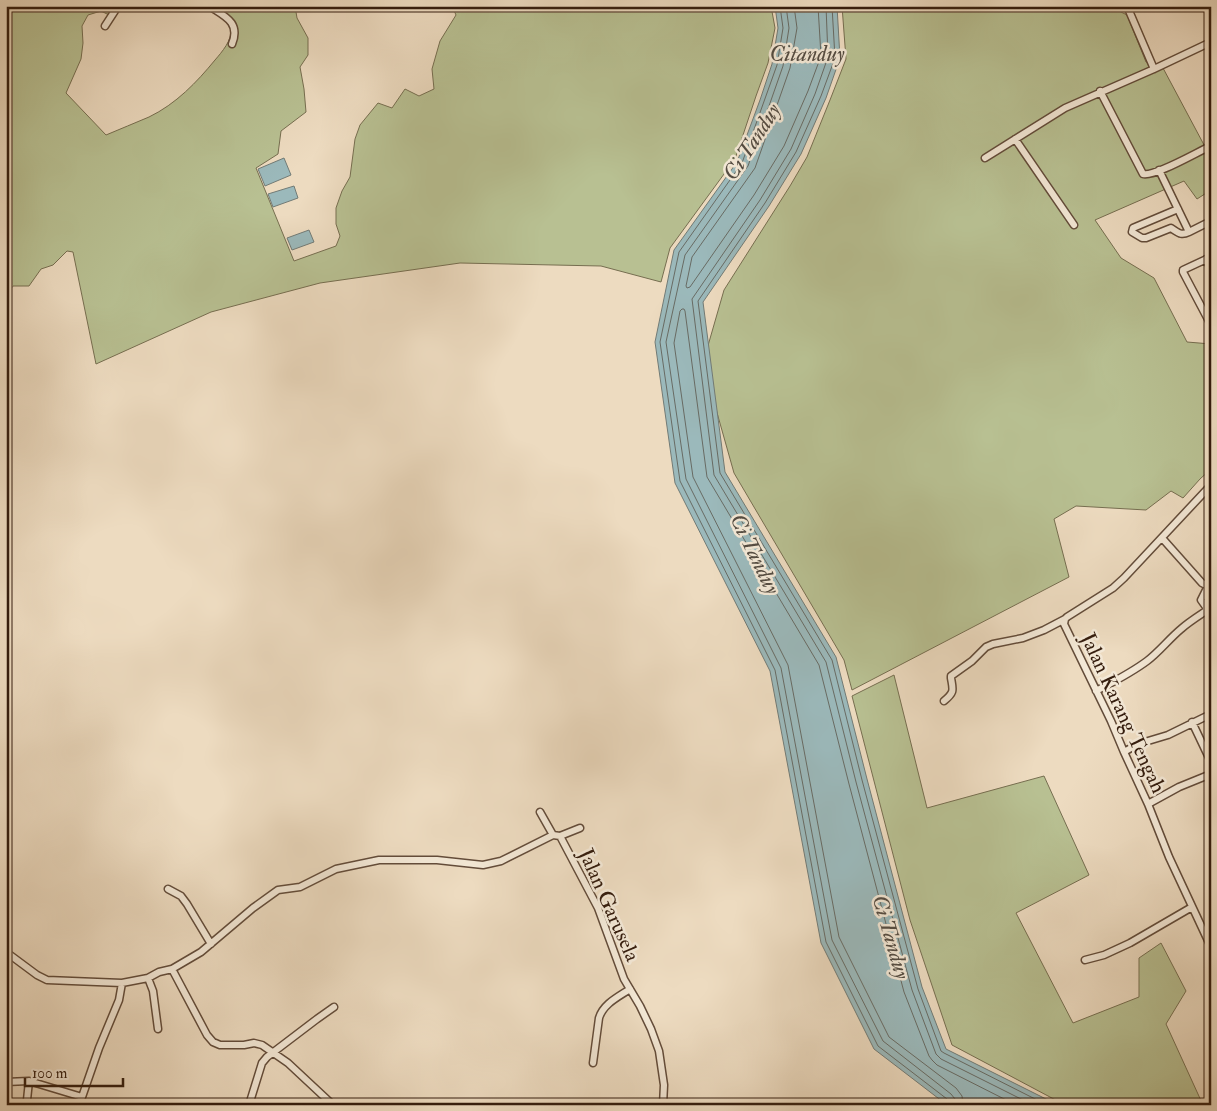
<svg xmlns="http://www.w3.org/2000/svg" width="1217" height="1111" font-family="'IM FELL Double Pica',serif">
  <style>
    .green { fill: #b8c092; stroke: #766e50 }
    .water { fill: #9bb9bb; stroke: #727b76 }
    .lines { fill: none; stroke-linecap: round; stroke-linejoin: round }
    .shore { stroke: #686b64; stroke-width: 1 }
    .street-casing { stroke: #634c3a; stroke-width: 9 }
    .street { stroke: #f3e8d6; stroke-width: 6 }
    .labels { text-anchor: middle; dominant-baseline: central; stroke-width: 5; stroke-linejoin: round; paint-order: stroke }
    .street-label { font-size: 21px; fill: #351d0e; stroke: #f3e8d6 }
    .water-label { font-size: 22px; font-style: italic; fill: #544c42; stroke: #f3e8d6 }
  </style>
  <rect width="100%" height="100%" fill="#eddbc0"/>
  <filter id="stains"><feTurbulence type="fractalNoise" baseFrequency=".004" numOctaves="4"/><feColorMatrix values="0 0 0 0 .2 0 0 0 0 .09 0 0 0 0 .02 0 0 0 .5 -.17"/></filter>
  <radialGradient id="worn" r=".72"><stop offset=".6" stop-color="#630" stop-opacity="0"/><stop offset="1" stop-color="#630" stop-opacity=".3"/></radialGradient>
  <!-- green -->
  <path class="green" d="M 6,6 L 113,7 L 109,15 L 101,11 L 88,15 L 82,26 L 83,43 L 81,59 L 66,93 L 106,135 C 120,129 135,123 149,117 C 176,104 197,82 215,60 C 222,52 232,40 231,30 C 231,25 229,19 227,15 L 215,6 L 295,6 L 297,18 L 308,38 L 308,55 L 300,67 L 304,89 L 306,112 L 281,131 L 278,154 L 256,168 L 294,261 L 336,246 L 340,236 L 336,224 L 336,208 L 342,191 L 350,177 L 355,139 L 360,125 L 378,103 L 392,108 L 405,89 L 419,96 L 434,89 L 432,69 L 440,41 L 456,15 L 452,6 L 771,6 L 775,28 L 768,63 L 756,96 L 735,159 L 670,248 L 661,282 L 601,266 L 460,263 L 320,283 L 211,312 L 96,364 L 73,252 L 67,251 L 53,265 L 41,269 L 29,286 L 13,286 L 6,296 Z
    M 842,6 L 1109,6 L 1127,15 L 1146,62 L 1163,68 L 1211,158 L 1211,190 L 1197,199 L 1184,181 L 1095,220 L 1121,258 L 1154,278 L 1187,342 L 1211,344 L 1211,469 L 1200,479 L 1183,498 L 1171,491 L 1146,510 L 1076,506 L 1054,519 L 1069,577 L 852,690 L 844,660 L 734,473 L 703,363 L 724,290 L 790,186 L 807,157 L 830,100 L 846,59 Z
    M 894,675 L 927,808 L 1044,776 L 1089,875 L 1016,913 L 1073,1023 L 1139,997 L 1139,958 L 1161,943 L 1186,991 L 1166,1024 L 1203,1105 L 1065,1105 L 952,1045 L 910,920 L 852,696 Z"/>
  <!-- water -->
  <path class="water" d="M 775,6 L 837,6 L 840,58 L 826,98 L 801,154 L 769,206 L 703,302 L 725,472 L 836,657 L 867,779 L 922,987 L 946,1049 L 1058,1105 L 947,1105 L 874,1049 L 821,943 L 770,671 L 675,483 L 655,342 L 674,250 L 737,162 L 760,100 L 772,64 L 778,28 Z
    M 284,158 L 291,175 L 265,186 L 258,169 Z
    M 294,186 L 298,198 L 273,207 L 268,194 Z
    M 309,230 L 314,242 L 292,250 L 287,238 Z"/>
  <g class="lines">
    <!-- shore -->
    <path class="shore" d="M 780,6 L 783,28 L 777,65 L 742,163 L 679,252 L 660,342 L 680,481 L 775,670 L 826,942 L 878,1046 L 947,1099 L 949,1105
      M 786,6 L 789,28 L 783,66 L 748,166 L 685,255 L 666,342 L 686,479 L 781,668 L 832,940 L 883,1041 L 951,1094 L 955,1099 L 955,1105
      M 794,6 L 797,28 L 790,68 L 755,168 L 692,257 L 686,286 L 687,288 L 690,287 L 754,195 L 784,146 L 808,91 L 821,56 L 818,6
      M 826,6 L 828,57 L 815,94 L 791,149 L 760,200 L 692,299 L 714,475 L 826,662 L 856,782 L 912,990 L 936,1054 L 941,1059 L 1033,1105
      M 832,6 L 835,58 L 821,96 L 796,152 L 765,203 L 698,301 L 720,473 L 832,660 L 862,780 L 918,989 L 941,1051 L 944,1053 L 1047,1105
      M 963,1105 L 962,1096 L 956,1088 L 889,1037 L 839,937 L 788,665 L 693,477 L 674,343 L 680,311 L 682,309 L 684,309 L 685,311 L 707,477 L 819,665 L 849,784 L 904,992 L 929,1056 L 932,1060 L 937,1065 L 1016,1105"/>
    <defs>
      <path id="street" d="M 209,6 C 224,16 241,22 232,44
        M 1127,6 L 1154,69
        M 105,26 L 118,6
        M 1100,91 L 1143,174 C 1155,177 1197,152 1211,146
        M 1015,139 L 1074,225
        M 985,158 L 1065,108 L 1154,69 L 1211,42
        M 1159,170 L 1189,232 L 1211,221
        M 1178,209 L 1133,228 L 1132,232 L 1142,238 L 1146,238 L 1171,228 C 1179,233 1181,236 1189,232
        M 1211,257 L 1183,270 L 1183,272 L 1211,325
        M 1206,259 L 1211,269
        M 1211,485 L 1124,578 L 1113,588 L 1067,617 L 1065,619 L 1064,624 L 1111,721 L 1124,752 L 1148,804 L 1169,857 L 1211,947
        M 1162,538 L 1202,583 L 1210,587
        M 1096,691 C 1113,682 1131,673 1147,661 C 1159,652 1169,639 1181,629 C 1189,622 1197,617 1206,611 L 1206,607 L 1201,600 L 1208,586
        M 944,701 C 955,692 953,690 951,678 L 951,676 L 972,661 L 986,647 L 993,644 L 1023,638 L 1044,630 L 1065,619
        M 1192,722 L 1211,762
        M 1124,752 L 1138,744 L 1168,735 L 1211,714
        M 1148,804 L 1179,787 L 1211,774
        M 540,812 L 553,835
        M 560,836 L 580,828
        M 168,889 L 181,896 L 187,904 L 211,944
        M 6,952 L 37,975 L 47,980 L 122,983 L 148,978 L 159,972 L 172,969 L 201,952 L 253,908 L 278,890 L 300,887 L 336,869 L 379,860 L 437,860 L 483,865 L 501,861 L 553,835 L 560,836 L 598,908 L 624,979 L 640,1006 L 651,1029 L 659,1051 L 664,1085 L 663,1105
        M 1085,960 L 1104,955 L 1130,943 L 1192,907
        M 172,969 L 207,1035 L 213,1042 L 220,1045 L 244,1045 L 254,1043 L 262,1045 L 288,1063 L 333,1105
        M 148,978 L 153,991 L 158,1029
        M 593,1063 L 599,1018 C 603,1004 618,997 630,989
        M 6,1082 L 29,1081 L 82,1097
        M 25,1105 L 27,1100 L 29,1081
        M 78,1105 L 82,1097 L 99,1048 L 119,1000 L 122,983
        M 249,1105 L 262,1063 L 267,1057 L 317,1019 L 334,1007"/>
    </defs>
    <!-- street casing -->
    <use href="#street" class="street-casing"/>
    <!-- street -->
    <use href="#street" class="street"/>
  </g>
  <g class="labels">
    <!-- street labels -->
    <g class="street-label">
      <text transform="translate(1123 713) rotate(65)">Jalan Karang Tengah</text>
      <text transform="translate(609 905) rotate(66)">Jalan Garusela</text>
    </g>
    <!-- water labels -->
    <g class="water-label">
      <text x="807" y="54">Citanduy</text>
      <text transform="translate(752 142) rotate(-57)">Ci Tanduy</text>
      <text transform="translate(755 554) rotate(64)">Ci Tanduy</text>
      <text transform="translate(891 937) rotate(74)">Ci Tanduy</text>
    </g>
  </g>
  <!-- margin -->
  <rect width="1217" height="1111" fill="none" stroke="#eddbc0" stroke-width="25"/>
  <rect x="8" y="8" width="1202" height="1096" fill="none" stroke="#351d0e" stroke-width="2.5"/>
  <rect x="12" y="12" width="1192" height="1086" fill="none" stroke="#351d0e"/>
  <!-- scale -->
  <path d="M25 1078v8h98v-8" fill="none" stroke="#351d0e" stroke-width="2.5"/>
  <text x="32" y="1078" font-size="15" fill="#351d0e" stroke="#f3e8d6" stroke-width="4" paint-order="stroke">100 m</text>
  <rect width="100%" height="100%" filter="url(#stains)"/>
  <rect width="100%" height="100%" fill="url(#worn)"/>
</svg>
